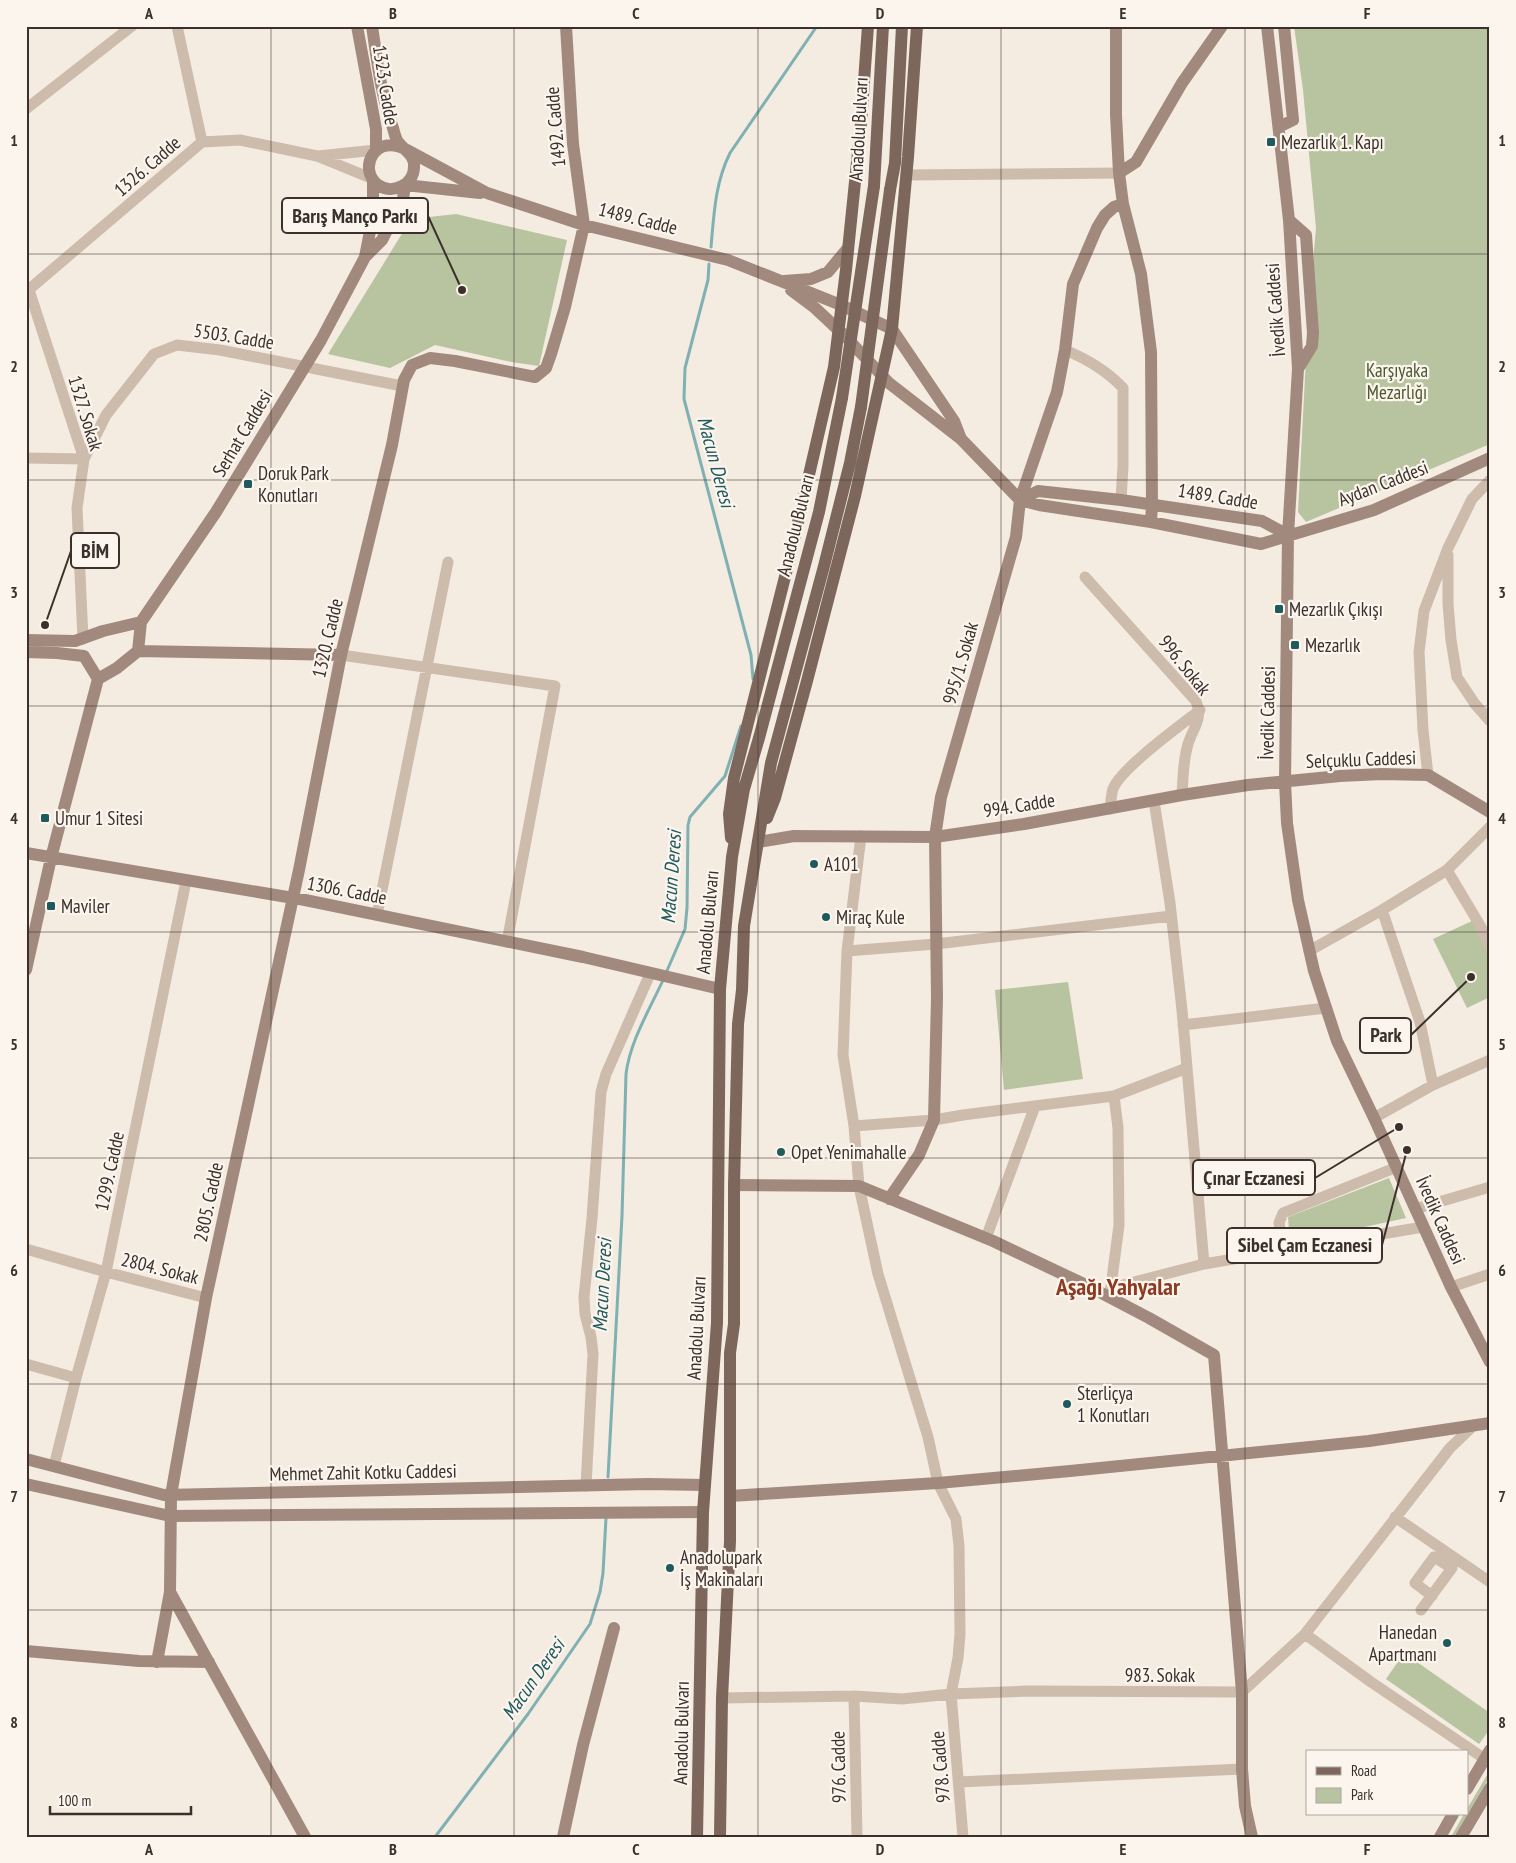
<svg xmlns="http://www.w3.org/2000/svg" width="1516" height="1863" font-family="'PT Sans Narrow',sans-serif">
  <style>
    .green { fill: #b8c4a0 }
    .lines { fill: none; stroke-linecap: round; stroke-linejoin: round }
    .stream { stroke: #7fb0b2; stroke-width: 3 }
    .street { stroke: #cdbbac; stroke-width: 11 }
    .secondary { stroke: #a18a7d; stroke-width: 12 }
    .primary { stroke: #7d675c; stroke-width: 12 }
    .primary-bridge { stroke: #7d675c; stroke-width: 12 }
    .grid { fill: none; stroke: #3b302b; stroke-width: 1; stroke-opacity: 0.55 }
    .poi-dot { fill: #1f5a5e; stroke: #fbf5ee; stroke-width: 2 }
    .labels { text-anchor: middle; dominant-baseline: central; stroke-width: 4.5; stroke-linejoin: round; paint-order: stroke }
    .street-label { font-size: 19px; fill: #3b302b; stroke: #fbf5ee }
    .poi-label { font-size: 19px; fill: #3b302b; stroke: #fbf5ee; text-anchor: start }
    .park-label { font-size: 19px; fill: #4a5a2e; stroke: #fbf5ee }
    .water-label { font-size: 20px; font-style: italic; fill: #1f5a5e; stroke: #fbf5ee }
    .district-label { font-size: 24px; font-weight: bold; fill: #8c3b22; stroke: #fbf5ee }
    .leader { fill: none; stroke: #3b302b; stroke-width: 2 }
    .callout-dot { fill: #3b302b; stroke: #fbf5ee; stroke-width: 2 }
    .callout { fill: #fbf5ee; stroke: #3b302b; stroke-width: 2 }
    .callout-label { font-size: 20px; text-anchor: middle; font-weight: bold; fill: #3b302b }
    .neatline { fill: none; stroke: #3b302b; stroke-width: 2 }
    .grid-label { font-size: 16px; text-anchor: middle; font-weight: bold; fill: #3b302b }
  </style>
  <rect width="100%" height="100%" fill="#f4ebe1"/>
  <!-- green -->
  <path class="green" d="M 1294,26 L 1490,26 L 1490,444 L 1306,522 L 1298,512 L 1308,319 L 1316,228 L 1303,90 Z
    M 456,214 L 567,240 L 539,366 L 511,362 L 435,345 L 390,368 L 328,354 L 403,232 L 429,217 Z
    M 1472,921 L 1490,957 L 1490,997 L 1467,1008 L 1433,939 Z
    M 1068,982 L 1083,1079 L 1004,1090 L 995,990 Z
    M 1389,1178 L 1406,1218 L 1290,1243 L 1288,1217 Z
    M 1404,1653 L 1490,1713 L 1490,1729 L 1479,1744 L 1386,1679 Z
    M 1490,1770 L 1490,1776 L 1454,1837 L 1451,1837 L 1464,1814 L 1467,1814 L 1467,1809 Z"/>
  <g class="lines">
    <!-- stream -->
    <path class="stream" d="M 711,247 C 714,214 715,183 730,153 L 817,26
      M 709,264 L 708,280 L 685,368 L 684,399 L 751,655 L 753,679
      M 666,973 L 685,929 L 687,908 L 688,825 L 690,817 L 725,776 L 741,726
      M 608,1477 L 622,1216 L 626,1074 C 630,1041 650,1009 664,978
      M 435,1837 L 528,1714 L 590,1624 L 600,1592 L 603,1573 L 606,1518"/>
    <!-- street -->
    <path class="street" d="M 177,26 L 202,142
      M 26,109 L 132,26
      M 318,156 L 376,150
      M 906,175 L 1119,173
      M 29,290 L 84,459 L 77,508 L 83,639
      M 26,292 L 202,142 L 240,140 L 317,156 L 373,179
      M 1065,350 C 1087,359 1107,371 1123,388 L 1123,466 L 1121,500
      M 26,458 L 84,459
      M 84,459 L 106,415 L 154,354 L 177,345 L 220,350 L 402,386
      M 1448,555 L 1448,604 L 1451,640 L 1457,677 L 1475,704 L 1490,721
      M 1085,577 L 1196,701 C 1204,721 1191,729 1187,748 C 1183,763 1183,779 1182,795
      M 341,655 L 555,686 L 507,942
      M 1428,775 L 1423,730 L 1419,652 L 1424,611 L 1448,548 L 1472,499 L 1490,480
      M 1154,801 L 1170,903 L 1182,1010 L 1204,1264
      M 1110,809 C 1111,803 1111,795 1113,789 C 1120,769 1181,725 1200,710
      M 861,836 L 847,951 L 843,1055 L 854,1126 L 859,1186 L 878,1274 L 928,1437 L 938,1483 L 956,1519 L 959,1546 L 960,1634 L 958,1658 L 951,1694 L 963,1837
      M 1447,870 L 1481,927 L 1490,946
      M 1382,910 L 1420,1022 L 1433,1085
      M 377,915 L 448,562
      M 847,951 L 936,944 L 1171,916
      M 1309,951 L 1382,910 L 1447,870 L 1490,827
      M 1183,1025 L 1326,1008
      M 1374,1118 L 1433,1085 L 1490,1060
      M 854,1126 L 934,1120 L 963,1115 L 1114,1096 L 1187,1068
      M 1415,1209 L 1490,1187
      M 986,1238 L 1035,1106
      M 26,1249 L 106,1272 L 206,1298
      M 1283,1251 L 1279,1223 L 1283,1213 L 1397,1167
      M 1451,1287 L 1490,1274
      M 1111,1288 L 1204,1264 L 1423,1227
      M 1110,1294 L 1119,1225 L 1118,1128 L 1114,1096
      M 26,1364 L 76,1378
      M 54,1466 L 76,1378 L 106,1272 L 186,881
      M 586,1486 L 593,1354 L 591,1337 L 585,1314 L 584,1297 L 592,1218 L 601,1092 L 606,1074 L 650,974
      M 1395,1517 L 1490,1582
      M 1421,1610 L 1452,1568 L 1434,1557 L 1415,1583 L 1432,1596
      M 1305,1634 L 1371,1682 L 1485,1759
      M 854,1696 L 857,1837
      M 722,1698 L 854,1696 L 902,1699 L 951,1694 L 1029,1691 L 1242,1692 L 1305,1634 L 1450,1448 L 1474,1425
      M 959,1782 L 1242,1769"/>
    <!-- secondary -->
    <path class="secondary" d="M 357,26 L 376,129 L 376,150
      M 372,26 C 377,60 381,96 393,128 C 394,132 396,139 398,142 C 405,151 415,155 414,167 C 414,185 392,195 378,185 C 357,169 375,132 407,150 L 487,193 L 584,225 L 728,260 L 841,305 L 892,329 L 954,421 L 961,439
      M 1116,26 L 1116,115 L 1119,173 L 1123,204 L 1141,274 L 1151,352 L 1152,505 L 1151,522
      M 1267,26 L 1289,220 L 1298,369 L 1288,535 L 1285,782 L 1287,823 L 1298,900 L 1314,971 L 1337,1041 L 1374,1118 L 1451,1287 L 1490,1362
      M 1279,127 L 1293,120 L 1284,26
      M 1119,173 L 1136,162 L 1182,83 L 1222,26
      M 405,185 L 480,193
      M 1289,220 L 1306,235 L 1313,333 L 1312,346 L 1298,369
      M 365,257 L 382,240 L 403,199 L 405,185
      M 784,281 L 811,279 L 828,272 L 848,248
      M 791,290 L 815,308 L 845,336 L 889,383 L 961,439 L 1020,500 L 1039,505 L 1151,522 L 1261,544 L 1374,510 L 1490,458
      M 1020,500 L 1038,491 L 1121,500 L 1262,521 L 1288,535
      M 26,640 L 75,641 L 103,631 L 141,622
      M 138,651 L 341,655
      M 26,652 L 57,653 L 84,656
      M 98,679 L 117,668 L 138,651 L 141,622 L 216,512 L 321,340 L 365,257 L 373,216 L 373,180
      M 758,842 L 794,836 L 935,837 L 1024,824 L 1182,795 L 1248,785 L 1340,776 L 1382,774 L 1428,775 L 1490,812
      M 26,853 L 305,900 L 583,957 L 720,989
      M 26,970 L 51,858 L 98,679 L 84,656
      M 734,1185 L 859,1186 L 993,1241 L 1088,1286 L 1149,1318 L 1214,1355 L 1242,1692 L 1242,1769 L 1245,1806 L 1252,1837
      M 889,1199 L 919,1155 L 934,1120 L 937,998 L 935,837 L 941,797 L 1016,537 L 1020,500 L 1057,392 L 1065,350 L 1073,284 L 1097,228 L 1105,215 L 1114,207 L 1123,204
      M 26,1459 L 164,1495 L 648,1484 L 705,1485
      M 26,1484 L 170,1516 L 703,1512
      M 730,1496 L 938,1483 L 1070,1471 L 1369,1441 L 1490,1423
      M 26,1651 L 139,1661 L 209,1662
      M 157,1662 L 170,1592
      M 1467,1789 L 1490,1750
      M 305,1837 L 170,1592 L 171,1495 L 206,1298 L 299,870 L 341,655 L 392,445 L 404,380 L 412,365 L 430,358 L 455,361 L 535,377 L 546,368 L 551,354 L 565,307 L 584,225 L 573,144 L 566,26
      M 563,1837 L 583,1745 L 614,1628
      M 1440,1837 L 1453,1814
      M 1461,1837 L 1490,1788"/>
    <!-- primary -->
    <path class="primary" d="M 874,186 L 883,26
      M 890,190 L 895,163 L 902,26
      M 767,818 L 775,798 L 807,681 L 855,496 L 892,329 L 908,157 L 917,26
      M 731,838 L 729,814 L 734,778 L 789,561 L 834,367 L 846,270 L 861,123 L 868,26
      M 697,1837 L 703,1512 L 717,1323 L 720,989 L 732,857 L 744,789 L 759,738 L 819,512 L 842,398
      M 720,1837 L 722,1698 L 730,1541 L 730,1353 L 734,1324 L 734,1185 L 738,1024 L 742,990 L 744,926 L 771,763 L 824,566 L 850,463 L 861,407"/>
    <!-- primary-bridge -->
    <path class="primary-bridge" d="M 842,398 L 874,186
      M 861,407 L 890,190"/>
  </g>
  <!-- grid -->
  <path class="grid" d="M 271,26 L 271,1837M 514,26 L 514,1837M 758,26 L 758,1837M 1001,26 L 1001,1837M 1245,26 L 1245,1837M 26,254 L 1490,254M 26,480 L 1490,480M 26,706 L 1490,706M 26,932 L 1490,932M 26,1158 L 1490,1158M 26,1384 L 1490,1384M 26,1610 L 1490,1610"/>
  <!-- markers -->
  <g class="poi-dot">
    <rect x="1266" y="137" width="10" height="10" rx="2.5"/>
    <rect x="243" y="479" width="10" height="10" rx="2.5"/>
    <rect x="1274" y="604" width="10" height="10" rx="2.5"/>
    <rect x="1290" y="640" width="10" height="10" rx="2.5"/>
    <rect x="40" y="813" width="10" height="10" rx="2.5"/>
    <circle cx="814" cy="864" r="5"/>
    <rect x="46" y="901" width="10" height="10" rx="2.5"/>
    <circle cx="826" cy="917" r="5"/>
    <circle cx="781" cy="1152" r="5"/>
    <circle cx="1067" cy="1404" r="5"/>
    <circle cx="670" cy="1568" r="5"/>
    <circle cx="1447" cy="1643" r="5"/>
  </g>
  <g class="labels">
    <!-- street labels -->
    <g class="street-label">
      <text transform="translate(386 85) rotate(81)">1323. Cadde</text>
      <text transform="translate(555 127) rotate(-95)">1492. Cadde</text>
      <text transform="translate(858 129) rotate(-87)">Anadolu Bulvarı</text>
      <text transform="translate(147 166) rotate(-41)">1326. Cadde</text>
      <text transform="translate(638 218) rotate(14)">1489. Cadde</text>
      <text transform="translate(1275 310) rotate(-94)">İvedik Caddesi</text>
      <text transform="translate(234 336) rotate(9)">5503. Cadde</text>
      <text transform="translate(86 413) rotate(73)">1327. Sokak</text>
      <text transform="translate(242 433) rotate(-59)">Serhat Caddesi</text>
      <text transform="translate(1383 483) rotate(-21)">Aydan Caddesi</text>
      <text transform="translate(1218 496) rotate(9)">1489. Cadde</text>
      <text transform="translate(795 525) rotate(-76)">Anadolu Bulvarı</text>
      <text transform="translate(327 638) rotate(-77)">1320. Cadde</text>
      <text transform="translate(960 663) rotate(-74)">995/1. Sokak</text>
      <text transform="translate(1185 665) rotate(51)">996. Sokak</text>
      <text transform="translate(1267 713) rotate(-89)">İvedik Caddesi</text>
      <text transform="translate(1361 759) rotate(-2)">Selçuklu Caddesi</text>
      <text transform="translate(1019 805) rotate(-9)">994. Cadde</text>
      <text transform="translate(347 890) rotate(11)">1306. Cadde</text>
      <text transform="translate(707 922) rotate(-85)">Anadolu Bulvarı</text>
      <text transform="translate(109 1171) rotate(-78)">1299. Cadde</text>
      <text transform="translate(208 1202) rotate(-78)">2805. Cadde</text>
      <text transform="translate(1441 1220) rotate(66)">İvedik Caddesi</text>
      <text transform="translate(160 1268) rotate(14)">2804. Sokak</text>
      <text transform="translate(696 1328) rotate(-87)">Anadolu Bulvarı</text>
      <text transform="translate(363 1472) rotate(-1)">Mehmet Zahit Kotku Caddesi</text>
      <text x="1160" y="1675">983. Sokak</text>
      <text transform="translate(681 1733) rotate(-89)">Anadolu Bulvarı</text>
      <text transform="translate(838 1767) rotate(-91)">976. Cadde</text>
      <text transform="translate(940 1767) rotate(-95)">978. Cadde</text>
    </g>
    <!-- poi labels -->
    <g class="poi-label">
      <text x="1281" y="142">Mezarlık 1. Kapı</text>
      <text x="258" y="473">Doruk Park<tspan x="258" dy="22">Konutları</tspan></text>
      <text x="1289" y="609">Mezarlık Çıkışı</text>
      <text x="1305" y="645">Mezarlık</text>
      <text x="55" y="818">Umur 1 Sitesi</text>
      <text x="824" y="864">A101</text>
      <text x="61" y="906">Maviler</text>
      <text x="836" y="917">Miraç Kule</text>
      <text x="791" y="1152">Opet Yenimahalle</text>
      <text x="1077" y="1393">Sterliçya<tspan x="1077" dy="22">1 Konutları</tspan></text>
      <text x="680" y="1557">Anadolupark<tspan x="680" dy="22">İş Makinaları</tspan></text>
      <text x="1437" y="1632" text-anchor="end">Hanedan<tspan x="1437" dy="22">Apartmanı</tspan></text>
    </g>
    <!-- park labels -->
    <g class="park-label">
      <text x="1397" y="370">Karşıyaka<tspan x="1397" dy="22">Mezarlığı</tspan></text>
    </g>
    <!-- water labels -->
    <g class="water-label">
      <text transform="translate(716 462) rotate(75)">Macun Deresi</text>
      <text transform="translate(671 877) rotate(-86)">Macun Deresi</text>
      <text transform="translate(602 1285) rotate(-87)">Macun Deresi</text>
      <text transform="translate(533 1679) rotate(-55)">Macun Deresi</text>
    </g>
    <!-- district labels -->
    <g class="district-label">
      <text x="1118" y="1286">Aşağı Yahyalar</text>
    </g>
  </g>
  <!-- callouts -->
  <path class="leader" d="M462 290L428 216M45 625L71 551M1471 977L1411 1035M1399 1127L1315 1178M1407 1150L1382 1245"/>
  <g class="callout-dot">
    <circle cx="462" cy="290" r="5"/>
    <circle cx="45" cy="625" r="5"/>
    <circle cx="1471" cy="977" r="5"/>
    <circle cx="1399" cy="1127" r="5"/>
    <circle cx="1407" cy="1150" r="5"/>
  </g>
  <g class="callout">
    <rect x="282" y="198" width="146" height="35" rx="5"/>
    <rect x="71" y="533" width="48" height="35" rx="5"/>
    <rect x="1360" y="1018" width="51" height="35" rx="5"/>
    <rect x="1193" y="1160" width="122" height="35" rx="5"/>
    <rect x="1227" y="1228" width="155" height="35" rx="5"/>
  </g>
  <g class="callout-label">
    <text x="355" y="223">Barış Manço Parkı</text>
    <text x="95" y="558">BİM</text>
    <text x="1386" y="1042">Park</text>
    <text x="1254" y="1185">Çınar Eczanesi</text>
    <text x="1305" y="1252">Sibel Çam Eczanesi</text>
  </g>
  <!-- border -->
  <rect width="1516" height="1863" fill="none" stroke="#fbf5ee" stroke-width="55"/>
  <!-- legend -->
  <rect x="1306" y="1750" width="162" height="65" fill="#fbf5ee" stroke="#aea6a0"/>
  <rect x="1316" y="1767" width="25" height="8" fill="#7d675c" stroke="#aea6a0"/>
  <text x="1351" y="1776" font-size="15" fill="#3b302b">Road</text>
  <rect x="1316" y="1788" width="25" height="15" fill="#b8c4a0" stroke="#aea6a0"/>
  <text x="1351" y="1800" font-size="15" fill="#3b302b">Park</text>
  <!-- scale -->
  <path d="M50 1806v8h141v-8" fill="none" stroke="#3b302b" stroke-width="2.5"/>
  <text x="58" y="1806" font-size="15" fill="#3b302b" stroke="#fbf5ee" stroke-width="4" paint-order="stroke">100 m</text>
  <rect x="28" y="28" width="1460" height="1808" class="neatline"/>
  <g class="grid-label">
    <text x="149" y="19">A</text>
    <text x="393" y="19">B</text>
    <text x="636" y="19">C</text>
    <text x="880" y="19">D</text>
    <text x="1123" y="19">E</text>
    <text x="1367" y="19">F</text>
    <text x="14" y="146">1</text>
    <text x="1502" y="146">1</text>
    <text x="14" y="372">2</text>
    <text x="1502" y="372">2</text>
    <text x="14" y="598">3</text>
    <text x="1502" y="598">3</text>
    <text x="14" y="824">4</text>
    <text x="1502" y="824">4</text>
    <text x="14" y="1050">5</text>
    <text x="1502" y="1050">5</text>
    <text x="14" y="1276">6</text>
    <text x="1502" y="1276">6</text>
    <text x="14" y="1502">7</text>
    <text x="1502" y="1502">7</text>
    <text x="14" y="1728">8</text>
    <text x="1502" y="1728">8</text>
    <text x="149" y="1855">A</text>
    <text x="393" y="1855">B</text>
    <text x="636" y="1855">C</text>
    <text x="880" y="1855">D</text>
    <text x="1123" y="1855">E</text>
    <text x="1367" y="1855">F</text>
  </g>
</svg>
